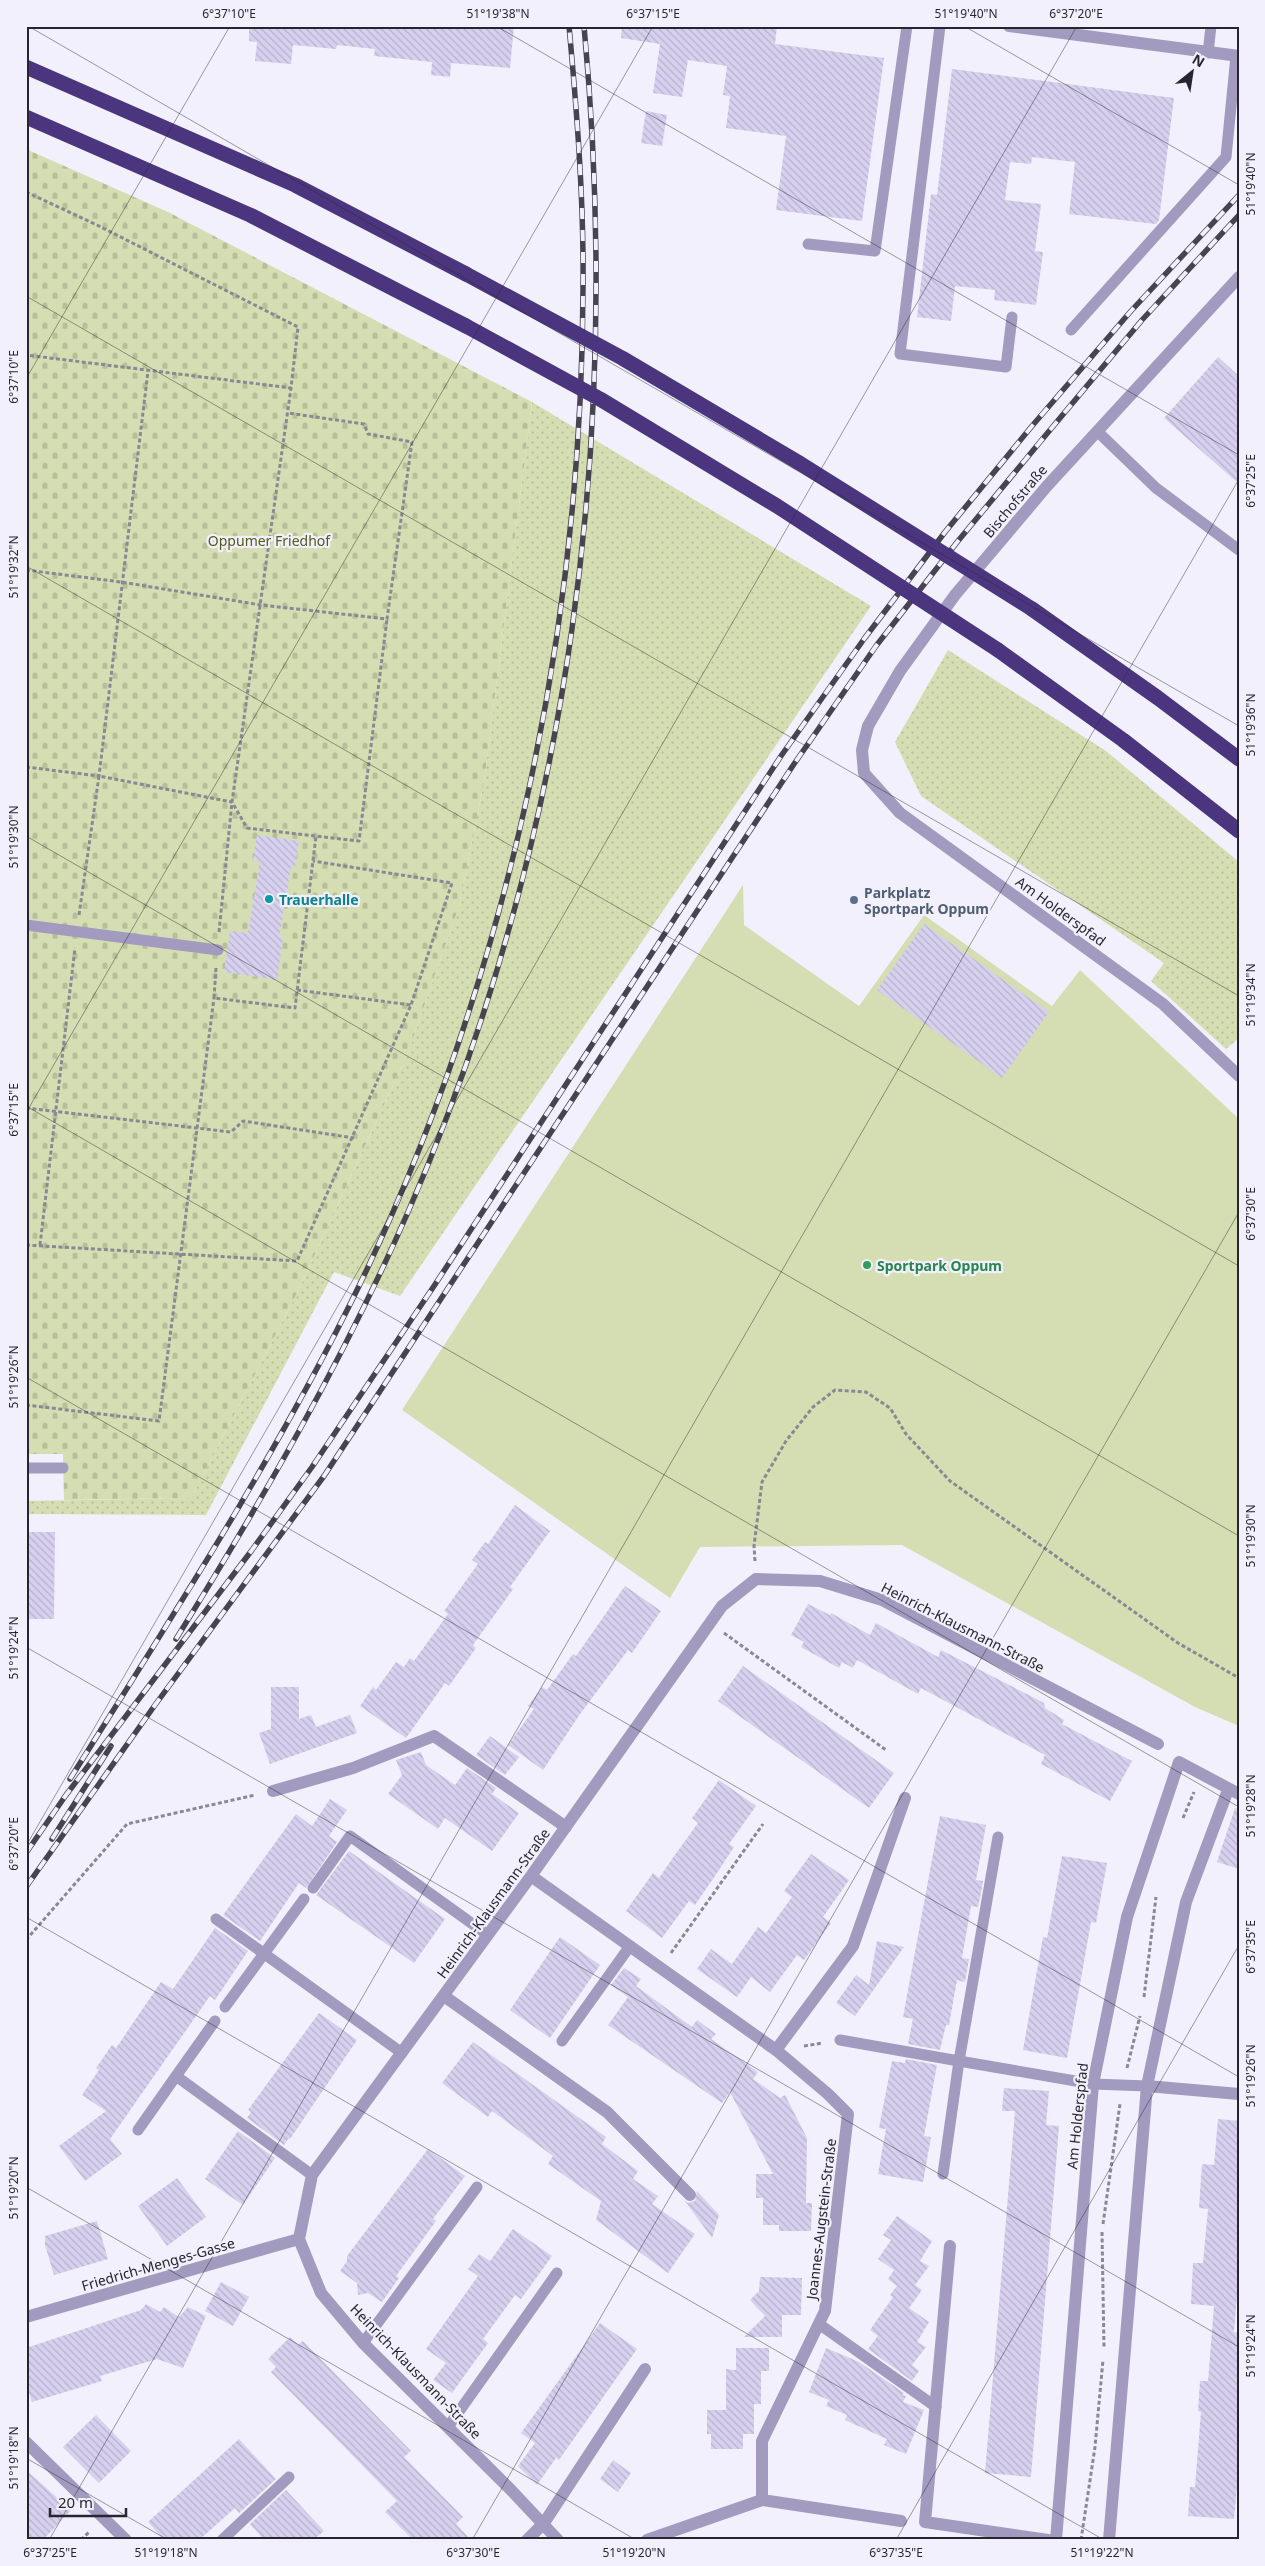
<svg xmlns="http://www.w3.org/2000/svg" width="1265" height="2566" font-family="'Noto Sans',sans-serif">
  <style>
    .grass { fill: url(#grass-dots) }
    .cemetery { fill: url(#cemetery-stones) }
    .garden { fill: #d5deb2 }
    .building { fill: url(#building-back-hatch) }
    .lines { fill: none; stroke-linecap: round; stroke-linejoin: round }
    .path { stroke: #8a8893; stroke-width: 3; stroke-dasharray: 4 2.5; stroke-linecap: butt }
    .service { stroke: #a29abf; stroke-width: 11 }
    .minor { stroke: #a29abf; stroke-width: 12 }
    .motorway { stroke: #4c357f; stroke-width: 15 }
    .rail-casing { stroke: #47444f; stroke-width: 5.5 }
    .rail { stroke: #f2f0fc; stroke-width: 4; stroke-dasharray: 11; stroke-linecap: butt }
    .motorway-bridge { stroke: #4c357f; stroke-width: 15 }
    .ticks { fill: none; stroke: #282530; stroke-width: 1; stroke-opacity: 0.45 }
    .culture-dot { fill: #0f9aa8; stroke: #f2f0fc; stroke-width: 2 }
    .service-dot { fill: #5c6f8a; stroke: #f2f0fc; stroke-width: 2 }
    .leisure-dot { fill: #2e9e5b; stroke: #f2f0fc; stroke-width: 2 }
    .labels { text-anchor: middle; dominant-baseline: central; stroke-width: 4.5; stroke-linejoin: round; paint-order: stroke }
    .street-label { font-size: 14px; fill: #282530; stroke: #f2f0fc }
    .park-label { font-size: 14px; fill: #525b18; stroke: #f2f0fc }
    .service-label { font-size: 14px; font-weight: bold; fill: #4e5e75; stroke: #f2f0fc; text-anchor: start }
    .culture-label { font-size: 14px; font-weight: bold; fill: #0d838f; stroke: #f2f0fc; text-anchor: start }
    .leisure-label { font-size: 14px; font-weight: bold; fill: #27864d; stroke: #f2f0fc; text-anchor: start }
    .neatline { fill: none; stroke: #282530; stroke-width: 2 }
    .ticks-label { font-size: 12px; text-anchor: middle; fill: #282530 }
  </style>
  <defs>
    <pattern id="grass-dots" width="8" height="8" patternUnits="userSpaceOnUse" patternTransform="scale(1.25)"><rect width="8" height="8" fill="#d5deb2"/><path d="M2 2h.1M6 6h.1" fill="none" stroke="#b7be99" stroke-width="1.8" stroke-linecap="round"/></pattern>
    <pattern id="cemetery-stones" width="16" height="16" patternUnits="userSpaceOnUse" patternTransform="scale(1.25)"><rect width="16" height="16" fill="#d5deb2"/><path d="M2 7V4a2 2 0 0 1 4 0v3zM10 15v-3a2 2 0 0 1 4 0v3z" fill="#b7be99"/></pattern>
    <pattern id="building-back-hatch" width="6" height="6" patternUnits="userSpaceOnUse" patternTransform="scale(1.25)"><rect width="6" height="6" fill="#d7d0ee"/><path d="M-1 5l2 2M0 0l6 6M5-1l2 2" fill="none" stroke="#b9b2cc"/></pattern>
  </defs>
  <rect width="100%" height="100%" fill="#f2f0fc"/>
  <!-- grass -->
  <path class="grass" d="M 532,402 L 871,606 L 400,1296 L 334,1272 L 206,1515 L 26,1514 L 26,1501 L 191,1498 L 297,1293 L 407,1055 L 459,906 L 484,782 Z
    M 948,650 L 1106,751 L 1239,862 L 1239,1038 L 1226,1049 L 1151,981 L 1164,963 L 921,796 L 895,742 Z"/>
  <!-- cemetery -->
  <path class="cemetery" d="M 26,149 L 168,212 L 532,402 L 484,782 L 459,906 L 407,1055 L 297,1293 L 191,1498 L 64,1500 L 63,1454 L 26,1454 Z"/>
  <!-- garden -->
  <path class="garden" d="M 743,885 L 744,925 L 859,1006 L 924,915 L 1052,1006 L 1080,970 L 1239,1119 L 1239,1726 L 1195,1707 L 902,1545 L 700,1547 L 670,1598 L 402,1410 Z"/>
  <!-- building -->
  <path class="building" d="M 249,26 L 514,26 L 510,68 L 451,63 L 450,77 L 431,75 L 432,62 L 374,56 L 375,49 L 337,45 L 336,49 L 293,45 L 291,64 L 255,61 L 257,42 L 249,41 Z
    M 622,26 L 777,26 L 775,44 L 884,58 L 862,221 L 776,210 L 786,136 L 726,128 L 730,96 L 723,95 L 727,66 L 688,60 L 682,97 L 653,93 L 660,44 L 621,38 Z
    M 952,69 L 1174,98 L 1159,220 L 1156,224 L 1069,214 L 1075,162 L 1032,157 L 1031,164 L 1010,162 L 1005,200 L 1041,204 L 1035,251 L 1043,252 L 1036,305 L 994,300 L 995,290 L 955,286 L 951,321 L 917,317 L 931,194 L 937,195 Z
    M 646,111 L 667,115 L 662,146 L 641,143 Z
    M 1218,357 L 1239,376 L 1239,484 L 1164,418 Z
    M 257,835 L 299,841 L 295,867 L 291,866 L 279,937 L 283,938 L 277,980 L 224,972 L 230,931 L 248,933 L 260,861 L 253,860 Z
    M 924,924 L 1049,1012 L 1002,1078 L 877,990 Z
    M 515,1505 L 550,1531 L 510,1587 L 513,1589 L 473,1645 L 476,1648 L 449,1686 L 445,1683 L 406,1738 L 360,1706 L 373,1687 L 376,1690 L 396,1662 L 404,1667 L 410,1658 L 414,1661 L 448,1614 L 444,1611 L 478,1564 L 472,1560 L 485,1542 L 488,1544 Z
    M 26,1532 L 55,1532 L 54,1619 L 26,1619 Z
    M 625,1586 L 661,1611 L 632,1653 L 628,1650 L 580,1714 L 543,1770 L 508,1745 L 534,1709 L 528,1706 L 542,1687 L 547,1690 L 573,1654 L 576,1656 Z
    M 808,1604 L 830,1615 L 831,1613 L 870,1635 L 876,1623 L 938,1657 L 941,1650 L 1044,1703 L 1045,1708 L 1064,1720 L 1062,1724 L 1132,1761 L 1110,1801 L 1041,1764 L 1045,1755 L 921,1688 L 918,1694 L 857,1660 L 853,1668 L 842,1662 L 839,1668 L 801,1647 L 804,1642 L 791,1635 Z
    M 743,1666 L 894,1773 L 869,1808 L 718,1701 Z
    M 271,1687 L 299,1687 L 299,1719 L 311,1715 L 316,1727 L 350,1715 L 357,1733 L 270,1764 L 259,1733 L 271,1729 Z
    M 490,1736 L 519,1757 L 505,1775 L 476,1755 Z
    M 421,1752 L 426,1765 L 455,1785 L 467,1768 L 496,1788 L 492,1794 L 519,1813 L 492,1851 L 445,1818 L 438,1829 L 388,1794 L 402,1775 L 396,1760 Z
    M 719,1780 L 756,1806 L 729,1844 L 734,1847 L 715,1876 L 695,1905 L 689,1901 L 662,1938 L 626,1911 L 653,1873 L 659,1878 L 672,1859 L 698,1823 L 692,1818 Z
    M 330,1799 L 347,1810 L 329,1836 L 337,1842 L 306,1888 L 299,1883 L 260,1941 L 223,1915 L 296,1814 L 312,1826 Z
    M 1235,1808 L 1239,1809 L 1239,1869 L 1217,1862 Z
    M 940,1816 L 986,1825 L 976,1880 L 983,1881 L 981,1893 L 978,1907 L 971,1906 L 962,1958 L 969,1959 L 965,1982 L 957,1980 L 949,2025 L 946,2025 L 940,2050 L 908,2044 L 913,2019 L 903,2017 Z
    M 349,1851 L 445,1919 L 414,1963 L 316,1895 Z
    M 811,1854 L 849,1880 L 823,1917 L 831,1923 L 804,1960 L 797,1955 L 770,1992 L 751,1977 L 737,1997 L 697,1969 L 711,1949 L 732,1964 L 758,1927 L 766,1933 L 792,1897 L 784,1891 Z
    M 1062,1856 L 1107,1863 L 1096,1923 L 1091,1922 L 1067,2058 L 1023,2050 L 1043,1937 L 1047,1938 Z
    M 215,1928 L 248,1951 L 215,2000 L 210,1996 L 110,2139 L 122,2154 L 85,2181 L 59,2146 L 106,2111 L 82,2095 L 99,2070 L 96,2068 L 112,2045 L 116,2048 L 161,1982 L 173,1989 Z
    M 560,1937 L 600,1965 L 550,2038 L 510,2010 Z
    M 877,1941 L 904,1947 L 855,2016 L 836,2003 L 856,1975 L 869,1985 Z
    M 624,1968 L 641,1979 L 628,1997 L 611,1985 Z
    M 636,1986 L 692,2027 L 697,2020 L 716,2034 L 711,2039 L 758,2072 L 753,2079 L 780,2098 L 785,2095 L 807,2138 L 806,2203 L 812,2203 L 811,2231 L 779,2231 L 779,2225 L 763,2225 L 763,2198 L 756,2198 L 756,2174 L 773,2174 L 730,2092 L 722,2103 L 608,2025 Z
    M 319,2013 L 357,2040 L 290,2139 L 289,2138 L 284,2145 L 247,2118 L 251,2112 L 248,2110 Z
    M 473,2042 L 606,2137 L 602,2144 L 638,2171 L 633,2179 L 658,2196 L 652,2204 L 695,2234 L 668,2273 L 596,2220 L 601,2201 L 548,2164 L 553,2156 L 492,2111 L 488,2117 L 442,2083 Z
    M 906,2059 L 937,2065 L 924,2136 L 931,2137 L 923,2182 L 878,2174 L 886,2129 L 879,2128 L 892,2061 L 905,2063 Z
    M 1004,2088 L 1049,2091 L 1046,2125 L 1059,2126 L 1031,2477 L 985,2473 L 1015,2111 L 1002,2111 Z
    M 1218,2119 L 1239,2121 L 1239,2273 L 1234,2332 L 1239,2333 L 1239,2466 L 1234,2519 L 1188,2516 L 1190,2487 L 1195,2487 L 1201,2412 L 1198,2411 L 1200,2381 L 1208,2381 L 1214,2306 L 1191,2304 L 1193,2263 L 1203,2263 L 1208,2209 L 1199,2208 L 1202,2164 L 1214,2165 Z
    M 238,2131 L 275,2158 L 243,2205 L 205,2179 Z
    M 428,2149 L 465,2176 L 433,2219 L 436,2221 L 396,2276 L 399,2278 L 382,2302 L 368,2293 L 358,2295 L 357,2283 L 340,2271 L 347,2261 L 347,2256 Z
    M 177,2178 L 206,2217 L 167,2246 L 138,2206 Z
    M 697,2191 L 719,2215 L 712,2238 L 684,2200 L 688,2203 L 695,2201 Z
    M 897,2216 L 932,2241 L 920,2261 L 929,2266 L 915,2285 L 922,2290 L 909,2308 L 929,2322 L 917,2342 L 926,2347 L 912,2365 L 919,2371 L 912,2381 L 868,2349 L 878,2336 L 870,2330 L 893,2297 L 890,2295 L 897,2286 L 888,2279 L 894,2270 L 878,2259 L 891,2240 L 883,2235 Z
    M 97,2221 L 108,2259 L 54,2275 L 45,2245 L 45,2236 Z
    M 513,2229 L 552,2256 L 521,2299 L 515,2295 L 483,2339 L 488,2343 L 452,2393 L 433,2380 L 446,2363 L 426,2349 L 478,2276 L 468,2269 L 479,2254 L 490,2261 Z
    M 760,2277 L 802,2278 L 801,2315 L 782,2315 L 782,2337 L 744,2337 L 765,2316 L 750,2300 L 759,2291 Z
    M 221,2282 L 249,2297 L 233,2326 L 205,2311 Z
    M 146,2304 L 160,2312 L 164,2307 L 179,2317 L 188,2307 L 206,2316 L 183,2368 L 157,2359 L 100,2376 L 102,2381 L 32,2402 L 26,2384 L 26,2348 L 141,2310 Z
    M 600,2323 L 637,2349 L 559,2460 L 556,2458 L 537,2485 L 518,2466 L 535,2443 L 521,2433 Z
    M 290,2337 L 298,2345 L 303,2341 L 411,2451 L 404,2457 L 463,2517 L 456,2524 L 471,2540 L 413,2540 L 385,2512 L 397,2501 L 271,2372 L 276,2367 L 268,2359 Z
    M 736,2348 L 769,2348 L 769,2371 L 761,2371 L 761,2404 L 754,2404 L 754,2434 L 743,2434 L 743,2449 L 711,2449 L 711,2434 L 707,2434 L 707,2410 L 726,2410 L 726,2369 L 736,2370 Z
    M 826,2348 L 859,2362 L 904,2393 L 902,2395 L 906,2396 L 903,2402 L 924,2410 L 906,2454 L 884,2445 L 887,2439 L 845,2420 L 847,2415 L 826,2406 L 829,2400 L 809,2392 Z
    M 96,2415 L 131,2451 L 99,2483 L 63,2447 Z
    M 239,2439 L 276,2479 L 239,2513 L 235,2508 L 199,2540 L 164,2540 L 148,2522 Z
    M 613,2460 L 631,2473 L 618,2492 L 600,2479 Z
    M 26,2470 L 71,2510 L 43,2540 L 26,2540 Z
    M 286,2490 L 324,2531 L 313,2540 L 264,2540 L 250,2524 Z"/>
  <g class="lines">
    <!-- path -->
    <path class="path" d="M 26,192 L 97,225 L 298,327 L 291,388 L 26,355
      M 26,570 L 121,582 L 261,605 L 387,619 L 412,442 L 368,434 L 364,424 L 288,413
      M 26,767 L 99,776 L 148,371
      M 79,915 L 99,776 L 232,802 L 247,828 L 359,841 L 387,619
      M 219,932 L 232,802 L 291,388
      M 216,968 L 214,998 L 295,1008 L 316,836
      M 297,990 L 411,1005
      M 26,1108 L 231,1132 L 243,1121 L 354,1138
      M 26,1245 L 297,1261 L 411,1005 L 452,883 L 313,861
      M 40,1245 L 75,948
      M 26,1405 L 159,1421 L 214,998
      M 755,1561 L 754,1546 L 762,1482 L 786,1441 L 813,1407 L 835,1390 L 866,1392 L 890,1408 L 906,1434 L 950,1481 L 1178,1643 L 1239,1678
      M 724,1633 L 886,1750
      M 1183,1818 L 1194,1792
      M 26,1940 L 127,1824 L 255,1795
      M 671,1953 L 763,1824
      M 1144,1997 L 1156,1897
      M 804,2046 L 823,2043
      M 1127,2068 L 1140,2016
      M 1103,2224 L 1120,2104
      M 1102,2232 L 1104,2348
      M 81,2540 L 90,2531
      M 1081,2540 L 1095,2447 L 1103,2360"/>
    <!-- service -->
    <path class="service" d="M 940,26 L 900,354 L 1006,367 L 1012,317
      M 1208,53 L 1211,26
      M 808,244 L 875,251 L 907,26
      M 1071,330 L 1226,157 L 1236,56
      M 1097,431 L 1156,488 L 1239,550
      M 26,925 L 218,950
      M 26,1468 L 63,1468
      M 998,1837 L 959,2061 L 1093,2084 L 1147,2086
      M 313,1888 L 350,1836 L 488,1935
      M 216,1919 L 402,2053
      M 225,2007 L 304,1899
      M 215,2021 L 176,2076 L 312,2175
      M 840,2040 L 959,2061 L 943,2174
      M 562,2041 L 630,1946
      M 138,2130 L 176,2076
      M 819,2324 L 936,2407
      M 363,2343 L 477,2187
      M 448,2427 L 557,2273
      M 222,2540 L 289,2477"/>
    <!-- minor -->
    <path class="minor" d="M 1009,26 L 1239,56
      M 1239,277 L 1047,486 L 955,595 L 900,671 L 868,726 L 862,750 L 864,773 L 900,813 L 1163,1004 L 1239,1076
      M 273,1791 L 353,1768 L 434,1736 L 566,1827
      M 531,1876 L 776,2050 L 853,1946 L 905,1798
      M 444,1996 L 607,2112 L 690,2195
      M 1147,2086 L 1239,2094
      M 950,2246 L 925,2522 L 1048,2540
      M 26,2317 L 299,2239
      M 26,2442 L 126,2540
      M 762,2500 L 901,2521
      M 527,2540 L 544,2523 L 645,2369
      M 558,2540 L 511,2490 L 363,2343 L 321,2293 L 299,2239 L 312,2175 L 531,1876 L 722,1606 L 756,1579 L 820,1581 L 882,1600 L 1158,1744
      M 647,2540 L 762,2500 L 762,2441 L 825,2311 L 848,2114 L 828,2094 L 776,2050
      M 1056,2540 L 1093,2084 L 1127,1917 L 1179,1762 L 1239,1794
      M 1109,2540 L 1147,2086 L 1186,1902 L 1228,1790"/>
    <!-- motorway -->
    <path class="motorway" d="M 26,67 L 295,185 L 466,274
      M 26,117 L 250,215 L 466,326
      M 1032,609 L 1158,698 L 1239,759
      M 998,650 L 1123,740 L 1239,831"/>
    <defs>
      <path id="rail" d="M 176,1639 C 261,1502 343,1361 408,1212 C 572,836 622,433 584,26
        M 70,1779 C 171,1618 276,1457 359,1286 C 508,977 582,631 583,288 C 584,201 577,113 569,26
        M 52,1839 L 111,1746
        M 26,1853 L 66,1795 L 252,1550 L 312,1467 L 434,1286 L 781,756 L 864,639 L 945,532 L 1032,426 L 1131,311 L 1239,195
        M 26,1887 L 155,1705 L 324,1476 L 794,764 L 876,646 L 958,541 L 1045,436 L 1142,320 L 1239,215"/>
    </defs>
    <!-- rail casing -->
    <use href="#rail" class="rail-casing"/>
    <!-- rail -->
    <use href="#rail" class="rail"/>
    <!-- motorway-bridge -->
    <path class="motorway-bridge" d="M 466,274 L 622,358 L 801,464 L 1032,609
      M 466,326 L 600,399 L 777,506 L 998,650"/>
  </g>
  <!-- ticks -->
  <path class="ticks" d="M 28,26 L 1239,726M 496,26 L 1239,455M 964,26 L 1239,185M 26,296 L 1239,996M 26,379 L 230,26M 26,566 L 1239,1266M 26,836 L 1239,1536M 26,1106 L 1239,1807M 26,1113 L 653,26M 26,1377 L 1239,2077M 26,1647 L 1239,2347M 26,1846 L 1077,26M 26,1917 L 1104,2540M 26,2187 L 636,2540M 26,2458 L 168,2540M 49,2540 L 1239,479M 472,2540 L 1239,1212M 896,2540 L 1239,1945"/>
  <!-- markers -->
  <circle class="culture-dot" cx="269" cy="899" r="5"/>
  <circle class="service-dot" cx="854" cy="900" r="5"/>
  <circle class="leisure-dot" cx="867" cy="1265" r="5"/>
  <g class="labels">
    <!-- street labels -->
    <g class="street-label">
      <text transform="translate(1015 501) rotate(-50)">Bischofstraße</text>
      <text transform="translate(1061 911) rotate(36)">Am Holderspfad</text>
      <text transform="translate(963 1627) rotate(27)">Heinrich-Klausmann-Straße</text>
      <text transform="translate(493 1903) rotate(-54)">Heinrich-Klausmann-Straße</text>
      <text transform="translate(1077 2116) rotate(-84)">Am Holderspfad</text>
      <text transform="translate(821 2219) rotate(-83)">Joannes-Augstein-Straße</text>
      <text transform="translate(158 2264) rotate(-16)">Friedrich-Menges-Gasse</text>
      <text transform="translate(416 2371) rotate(46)">Heinrich-Klausmann-Straße</text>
    </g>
    <!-- park labels -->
    <g class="park-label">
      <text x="269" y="540">Oppumer Friedhof</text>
    </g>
    <!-- service labels -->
    <g class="service-label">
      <text x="864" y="892">Parkplatz<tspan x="864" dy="16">Sportpark Oppum</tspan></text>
    </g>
    <!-- culture labels -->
    <g class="culture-label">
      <text x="279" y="899">Trauerhalle</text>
    </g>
    <!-- leisure labels -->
    <g class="leisure-label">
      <text x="877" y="1265">Sportpark Oppum</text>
    </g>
  </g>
  <!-- border -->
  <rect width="1265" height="2566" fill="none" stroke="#f2f0fc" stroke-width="55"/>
  <!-- north arrow -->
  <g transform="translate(1192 72) rotate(30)" stroke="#f2f0fc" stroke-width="4" paint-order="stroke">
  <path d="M0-4L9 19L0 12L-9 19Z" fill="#282530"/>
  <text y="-8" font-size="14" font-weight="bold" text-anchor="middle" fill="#282530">N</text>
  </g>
  <!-- scale -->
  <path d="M50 2508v8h76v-8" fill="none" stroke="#282530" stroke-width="2.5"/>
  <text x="58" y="2508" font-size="15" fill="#282530" stroke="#f2f0fc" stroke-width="4" paint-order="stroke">20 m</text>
  <rect x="28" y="28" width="1210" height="2510" class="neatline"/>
  <g class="ticks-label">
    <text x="229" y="18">6°37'10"E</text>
    <text x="498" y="18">51°19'38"N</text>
    <text x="653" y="18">6°37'15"E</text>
    <text x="966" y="18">51°19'40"N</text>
    <text x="1076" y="18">6°37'20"E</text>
    <text transform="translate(1251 184) rotate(-90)" y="4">51°19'40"N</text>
    <text transform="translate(14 377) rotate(-90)" y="4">6°37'10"E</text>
    <text transform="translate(1251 481) rotate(-90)" y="4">6°37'25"E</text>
    <text transform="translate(14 567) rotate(-90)" y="4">51°19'32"N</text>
    <text transform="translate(1251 725) rotate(-90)" y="4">51°19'36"N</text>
    <text transform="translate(14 837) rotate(-90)" y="4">51°19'30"N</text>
    <text transform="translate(1251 995) rotate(-90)" y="4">51°19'34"N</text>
    <text transform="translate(14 1110) rotate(-90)" y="4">6°37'15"E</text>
    <text transform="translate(1251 1214) rotate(-90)" y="4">6°37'30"E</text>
    <text transform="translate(14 1377) rotate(-90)" y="4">51°19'26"N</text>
    <text transform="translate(1251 1536) rotate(-90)" y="4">51°19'30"N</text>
    <text transform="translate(14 1648) rotate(-90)" y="4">51°19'24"N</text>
    <text transform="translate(1251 1806) rotate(-90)" y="4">51°19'28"N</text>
    <text transform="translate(14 1844) rotate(-90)" y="4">6°37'20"E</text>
    <text transform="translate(1251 1947) rotate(-90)" y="4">6°37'35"E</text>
    <text transform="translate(1251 2076) rotate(-90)" y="4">51°19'26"N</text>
    <text transform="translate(14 2188) rotate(-90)" y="4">51°19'20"N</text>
    <text transform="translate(1251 2346) rotate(-90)" y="4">51°19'24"N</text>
    <text transform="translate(14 2458) rotate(-90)" y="4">51°19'18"N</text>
    <text x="50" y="2557">6°37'25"E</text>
    <text x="166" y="2557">51°19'18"N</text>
    <text x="473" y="2557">6°37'30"E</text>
    <text x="634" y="2557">51°19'20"N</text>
    <text x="896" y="2557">6°37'35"E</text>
    <text x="1102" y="2557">51°19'22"N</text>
  </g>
</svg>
